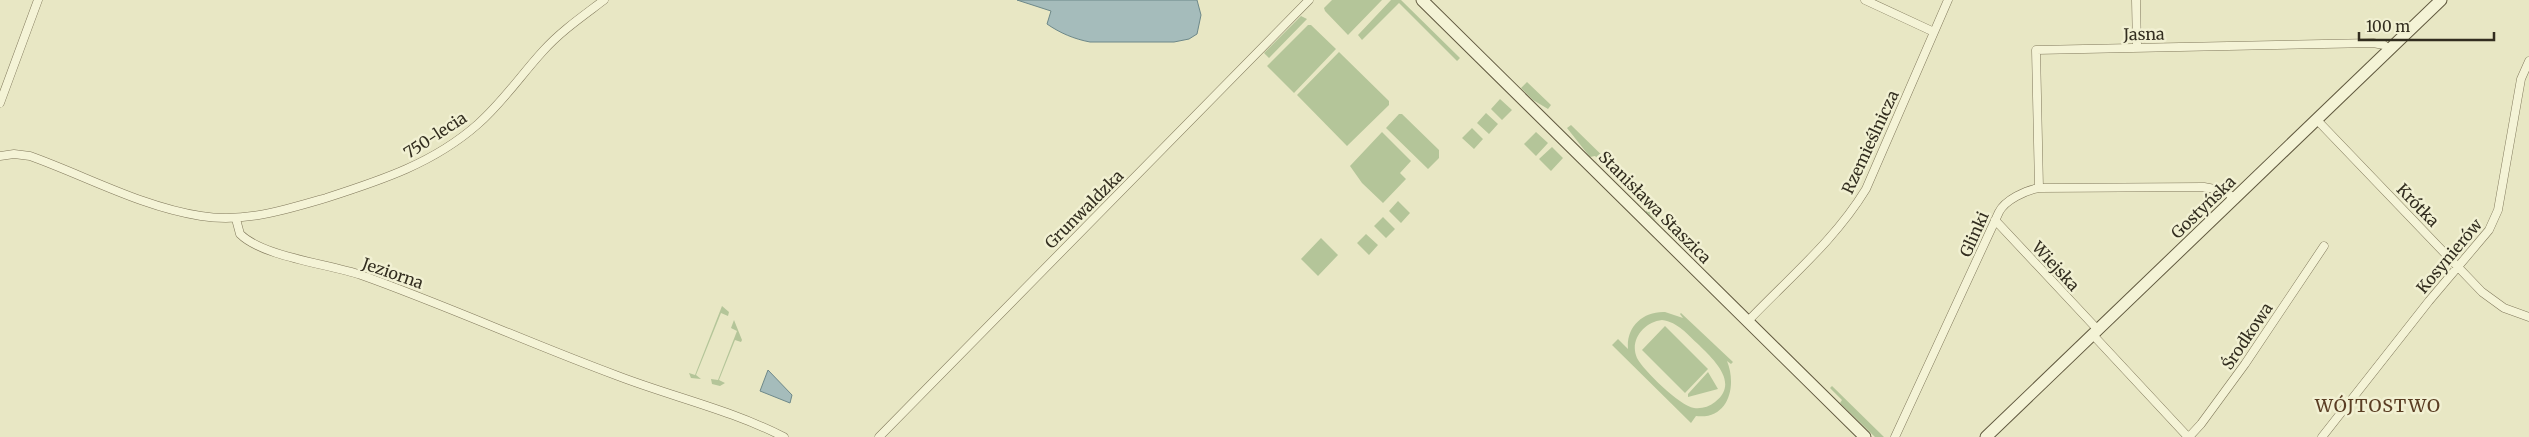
<svg xmlns="http://www.w3.org/2000/svg" width="2529" height="437" font-family="Merriweather,serif">
  <style>
    .green { fill: #b4c599; fill-rule: evenodd }
    .water { fill: #a5bcbb; stroke: #6d8889 }
    .lines { fill: none; stroke-linecap: round; stroke-linejoin: round }
    .street-casing { stroke: #81795c; stroke-width: 9 }
    .secondary-casing { stroke: #625a40; stroke-width: 13 }
    .street { stroke: #f4f3d6; stroke-width: 8 }
    .secondary { stroke: #f4f3d6; stroke-width: 11 }
    .labels { text-anchor: middle; dominant-baseline: central; stroke-width: 5; stroke-linejoin: round; paint-order: stroke }
    .street-label { font-size: 16px; fill: #322d1f; stroke: #f1f0d2 }
    .neighbourhood-label { font-size: 18px; letter-spacing: 1px; fill: #5a3d23; stroke: #f1f0d2 }
  </style>
  <rect width="100%" height="100%" fill="#e8e7c4"/>
  <!-- green -->
  <path class="green" d="M 1332,0 L 1382,0 L 1348,35 L 1325,11 L 1324,8 Z
    M 1391,0 L 1401,0 L 1460,58 L 1457,61 L 1399,3 L 1362,40 L 1358,35 Z
    M 1301,16 L 1307,19 L 1269,58 L 1264,53 Z
    M 1308,25 L 1311,25 L 1336,49 L 1294,93 L 1267,66 Z
    M 1339,52 L 1389,101 L 1389,105 L 1347,146 L 1297,95 Z
    M 1527,82 L 1551,105 L 1548,109 L 1533,100 L 1521,88 Z
    M 1500,99 L 1512,110 L 1502,120 L 1491,109 Z
    M 1486,113 L 1498,124 L 1489,134 L 1477,123 Z
    M 1399,114 L 1402,114 L 1439,150 L 1439,158 L 1428,169 L 1386,128 Z
    M 1571,125 L 1617,170 L 1613,174 L 1595,156 L 1590,157 L 1567,128 Z
    M 1472,128 L 1483,139 L 1474,149 L 1462,138 Z
    M 1382,132 L 1411,161 L 1400,173 L 1406,179 L 1383,203 L 1362,183 L 1350,166 Z
    M 1536,132 L 1548,143 L 1536,156 L 1524,144 Z
    M 1552,147 L 1563,158 L 1551,171 L 1539,159 Z
    M 1620,177 L 1659,215 L 1655,220 L 1646,212 L 1646,207 L 1618,179 Z
    M 1398,201 L 1410,213 L 1401,223 L 1389,211 Z
    M 1383,217 L 1395,229 L 1386,238 L 1374,226 Z
    M 1366,234 L 1378,245 L 1369,255 L 1357,243 Z
    M 1321,238 L 1338,255 L 1318,276 L 1301,259 Z
    M 722,306 L 729,312 L 728,316 L 721,313 L 696,375 L 701,379 L 691,378 L 689,373 L 695,375 Z
    M 1665,312 L 1683,318 L 1680,314 L 1681,313 L 1733,362 L 1731,364 L 1727,361 C 1737,385 1729,420 1696,416 L 1691,423 L 1612,345 L 1618,339 L 1628,349 C 1626,327 1643,311 1665,312 ZM 1662,320 C 1678,322 1688,335 1699,345 C 1713,359 1740,383 1715,402 C 1709,407 1701,409 1694,408 C 1680,406 1643,370 1637,358 C 1629,340 1644,322 1662,320 Z
    M 734,320 L 742,340 L 741,342 L 735,340 L 719,380 L 725,383 L 720,386 L 712,384 L 711,379 L 718,380 L 737,331 L 731,328 Z
    M 1665,326 L 1708,369 L 1685,393 L 1642,350 Z
    M 1708,372 L 1718,389 L 1688,397 L 1688,394 Z
    M 1832,386 L 1884,437 L 1875,437 L 1840,403 L 1842,400 L 1830,388 Z"/>
  <!-- water -->
  <path class="water" d="M 1017,0 L 1197,0 L 1201,15 L 1197,34 L 1189,39 L 1174,42 L 1090,42 C 1074,39 1060,33 1047,24 L 1051,11 Z
    M 768,370 L 792,395 L 790,403 L 760,391 Z"/>
  <g class="lines">
    <defs>
      <path id="street" d="M 1865,0 L 1934,32
        M 2136,0 L 2137,48
        M 0,103 L 38,0
        M 2317,120 L 2482,292 L 2504,308 L 2529,317
        M 0,156 L 14,154 L 30,156 C 86,176 142,207 201,216 C 244,223 285,210 326,198 C 382,180 434,163 478,124 C 503,102 521,75 543,51 C 561,31 583,16 604,0
        M 2039,188 L 2036,50 L 2373,43 L 2384,45 L 2390,50
        M 236,219 L 240,234 C 263,257 329,264 361,275 C 448,306 531,344 618,376 C 673,397 731,410 784,437
        M 1995,220 L 2098,330
        M 1748,321 C 1789,278 1835,240 1866,189 L 1948,0
        M 2093,335 L 2188,437
        M 879,437 L 1309,0
        M 1895,437 L 1999,212 C 2005,200 2026,190 2039,188 L 2204,187 L 2225,191 L 2235,199
        M 2189,437 L 2201,424 L 2245,364 L 2324,246
        M 2322,437 L 2429,301 L 2489,230 L 2498,210 L 2521,79 L 2529,61"/>
      <path id="secondary" d="M 1422,0 L 1865,437
        M 1986,437 L 2441,0"/>
    </defs>
    <!-- street casing -->
    <use href="#street" class="street-casing"/>
    <!-- secondary casing -->
    <use href="#secondary" class="secondary-casing"/>
    <!-- street -->
    <use href="#street" class="street"/>
    <!-- secondary -->
    <use href="#secondary" class="secondary"/>
  </g>
  <g class="labels">
    <!-- street labels -->
    <g class="street-label">
      <text transform="translate(2144 34) rotate(-1)">Jasna</text>
      <text transform="translate(435 135) rotate(-33)">750-lecia</text>
      <text transform="translate(1870 142) rotate(-65)">Rzemieślnicza</text>
      <text transform="translate(2418 205) rotate(46)">Krótka</text>
      <text transform="translate(1655 207) rotate(45)">Stanisława Staszica</text>
      <text transform="translate(2203 207) rotate(-44)">Gostyńska</text>
      <text transform="translate(1084 209) rotate(-45)">Grunwaldzka</text>
      <text transform="translate(1974 234) rotate(-66)">Glinki</text>
      <text transform="translate(2449 256) rotate(-50)">Kosynierów</text>
      <text transform="translate(2056 266) rotate(47)">Wiejska</text>
      <text transform="translate(393 273) rotate(19)">Jeziorna</text>
      <text transform="translate(2247 336) rotate(-56)">Środkowa</text>
    </g>
    <!-- neighbourhood labels -->
    <g class="neighbourhood-label">
      <text x="2378" y="405">WÓJTOSTWO</text>
    </g>
  </g>
  <!-- scale -->
  <path d="M2359 32v8h135v-8" fill="none" stroke="#322d1f" stroke-width="2.5"/>
  <text x="2366" y="32" font-size="15" fill="#322d1f" stroke="#f1f0d2" stroke-width="4" paint-order="stroke">100 m</text>
</svg>
